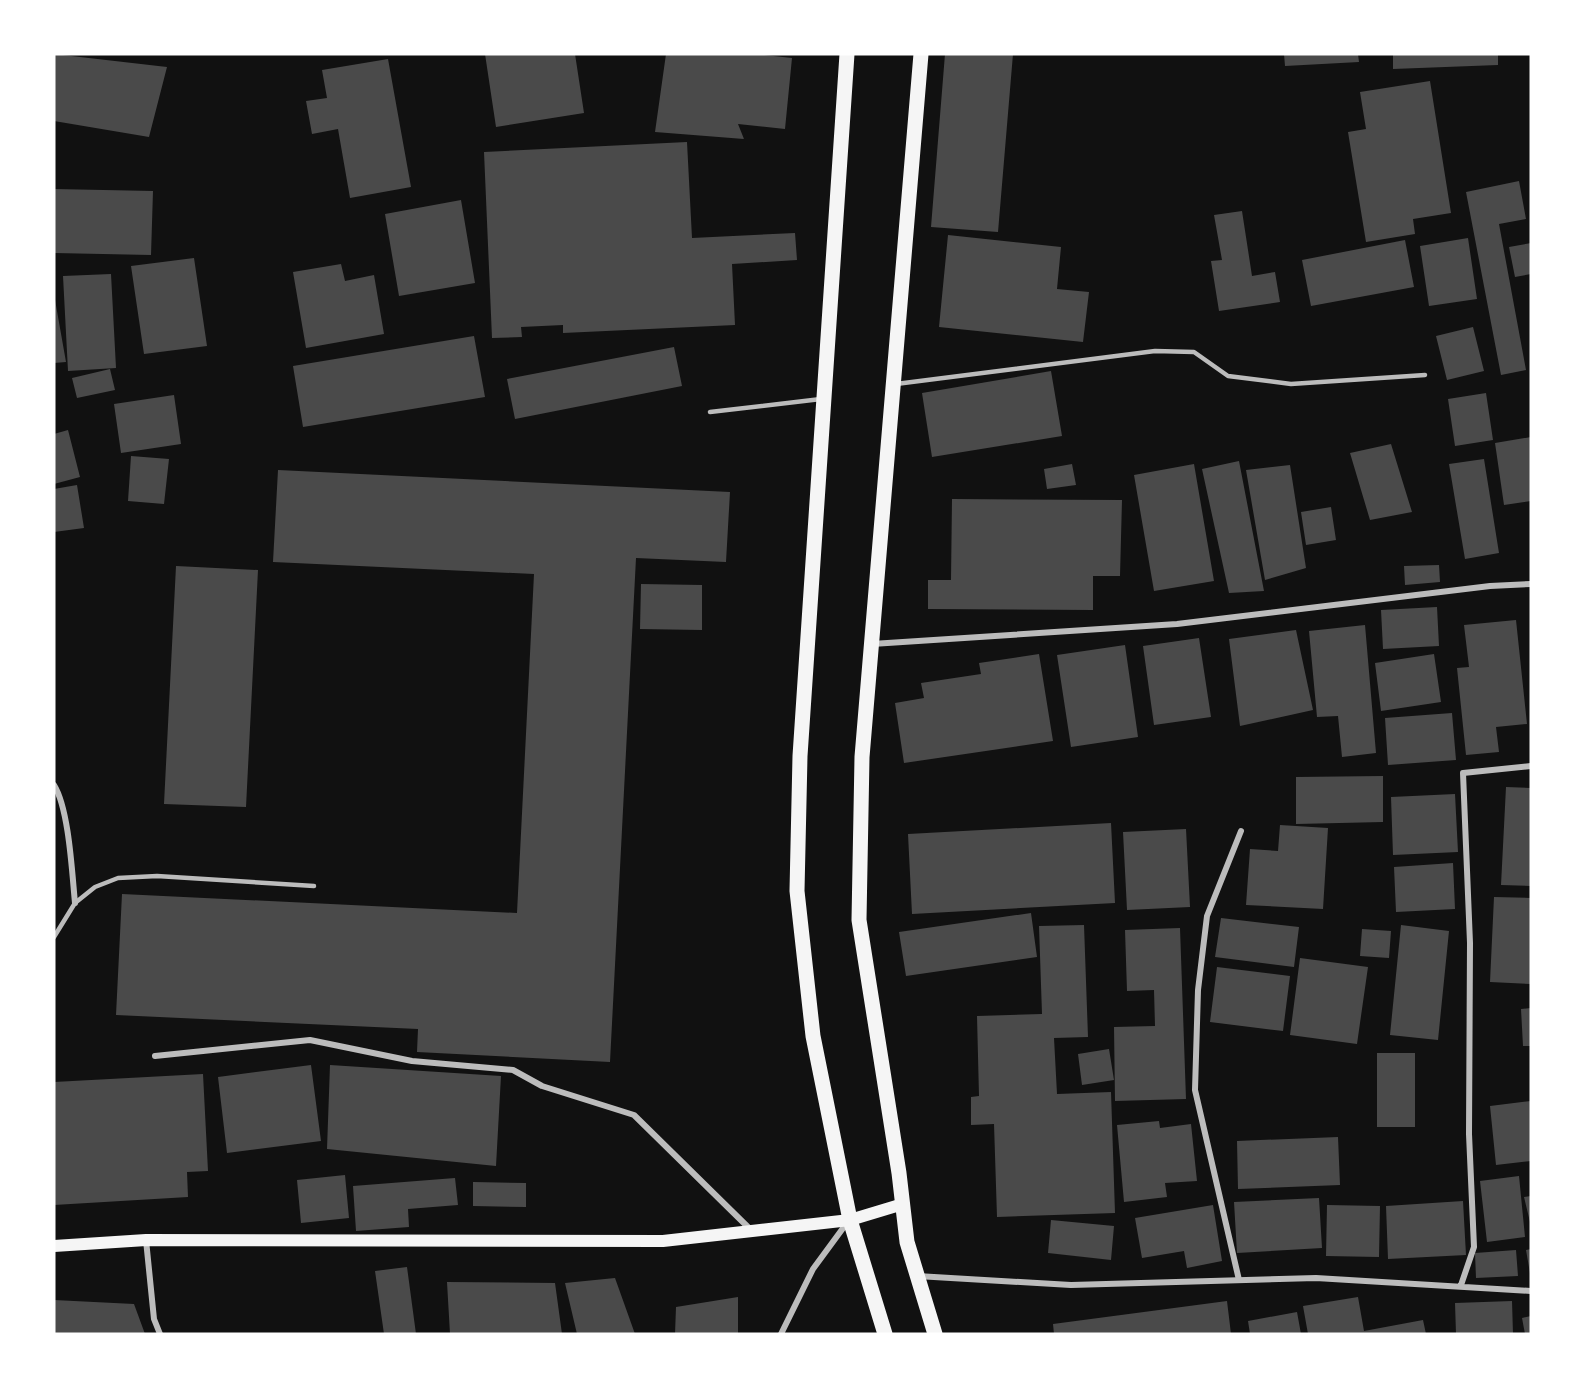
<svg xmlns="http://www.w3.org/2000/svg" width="1585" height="1388" font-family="'Nunito Sans',sans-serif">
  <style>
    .building { fill: #4a4a4a }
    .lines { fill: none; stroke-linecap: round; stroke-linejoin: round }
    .service { stroke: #bcbcbc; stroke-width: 4.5 }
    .minor { stroke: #bcbcbc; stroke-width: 6 }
    .secondary { stroke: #f5f5f5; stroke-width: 12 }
    .primary { stroke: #f5f5f5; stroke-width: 15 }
  </style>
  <rect width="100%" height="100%" fill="#111"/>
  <!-- building -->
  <path class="building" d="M 54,54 L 167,67 L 149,137 L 54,121 Z
    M 485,54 L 575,54 L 584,113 L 496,127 Z
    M 666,54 L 755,54 L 792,58 L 785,129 L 738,124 L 744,139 L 655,132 Z
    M 945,54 L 1013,54 L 998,232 L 931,227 Z
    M 1284,54 L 1358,54 L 1359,62 L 1285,66 Z
    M 1393,54 L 1498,54 L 1498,65 L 1393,69 Z
    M 388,59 L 411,187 L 350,198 L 338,129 L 312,134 L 306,101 L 327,98 L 322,70 Z
    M 1430,81 L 1451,213 L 1413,219 L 1415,234 L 1366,242 L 1348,132 L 1366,129 L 1360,92 Z
    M 687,142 L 692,238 L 795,233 L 797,260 L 732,264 L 735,325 L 563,333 L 563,325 L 521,327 L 522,337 L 492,338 L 484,152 Z
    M 1519,181 L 1526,219 L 1499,224 L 1526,370 L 1501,375 L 1466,192 Z
    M 54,189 L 153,191 L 151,255 L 54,253 Z
    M 461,200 L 475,283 L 399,296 L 385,214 Z
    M 1242,211 L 1252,276 L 1275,272 L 1280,302 L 1219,311 L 1211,261 L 1222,260 L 1214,215 Z
    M 948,235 L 1061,247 L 1057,289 L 1089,292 L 1083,342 L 939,327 Z
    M 1468,238 L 1477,299 L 1429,306 L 1420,246 Z
    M 1405,240 L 1414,287 L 1311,306 L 1302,260 Z
    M 1531,243 L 1531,274 L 1515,277 L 1509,247 Z
    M 194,258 L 207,346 L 144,354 L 131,266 Z
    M 341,264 L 345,281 L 374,275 L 384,334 L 306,348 L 293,272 Z
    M 111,274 L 116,368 L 68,371 L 63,276 Z
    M 54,294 L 66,362 L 54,363 Z
    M 1473,327 L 1484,371 L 1447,380 L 1436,336 Z
    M 474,336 L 485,397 L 303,427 L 293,366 Z
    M 674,347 L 682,386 L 515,419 L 507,379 Z
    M 110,369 L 115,390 L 77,398 L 72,378 Z
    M 1051,371 L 1062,436 L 932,457 L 922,393 Z
    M 1486,393 L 1493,440 L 1455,446 L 1448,399 Z
    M 174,395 L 181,444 L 121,453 L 114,404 Z
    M 68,430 L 80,477 L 54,484 L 54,434 Z
    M 1531,437 L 1531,501 L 1504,505 L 1495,443 Z
    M 1391,444 L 1412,512 L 1370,520 L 1350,453 Z
    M 131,456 L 169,459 L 164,504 L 128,501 Z
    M 1484,459 L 1499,553 L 1465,559 L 1449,464 Z
    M 1239,461 L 1264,591 L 1229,593 L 1202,469 Z
    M 1072,464 L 1076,485 L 1047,489 L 1044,469 Z
    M 1194,464 L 1214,581 L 1154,591 L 1134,475 Z
    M 1290,465 L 1306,568 L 1265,580 L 1246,470 Z
    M 278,470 L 730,492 L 726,562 L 636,558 L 610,1062 L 417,1052 L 418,1029 L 116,1015 L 122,894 L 517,913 L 534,574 L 273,562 Z
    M 77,485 L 84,528 L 54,532 L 54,489 Z
    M 952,499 L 1122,500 L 1120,576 L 1093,576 L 1093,610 L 928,609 L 928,580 L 951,580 Z
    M 1331,507 L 1336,540 L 1306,545 L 1301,512 Z
    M 1439,565 L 1440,582 L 1405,585 L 1404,566 Z
    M 176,566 L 258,570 L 246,807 L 164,804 Z
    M 641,584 L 702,585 L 702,630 L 640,629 Z
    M 1437,607 L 1439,646 L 1383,649 L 1381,610 Z
    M 1516,620 L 1527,724 L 1496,727 L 1499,752 L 1466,755 L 1457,668 L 1469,667 L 1464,625 Z
    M 1365,625 L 1376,753 L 1342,757 L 1338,716 L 1317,717 L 1309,631 Z
    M 1296,630 L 1313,710 L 1240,726 L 1229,639 Z
    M 1199,638 L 1211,717 L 1154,725 L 1143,646 Z
    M 1125,645 L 1138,737 L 1071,747 L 1057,655 Z
    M 1039,654 L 1053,741 L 904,763 L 895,703 L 924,698 L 921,683 L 981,674 L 979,663 Z
    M 1434,654 L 1441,702 L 1381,711 L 1375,663 Z
    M 1452,713 L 1456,760 L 1388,765 L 1385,718 Z
    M 1383,776 L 1383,822 L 1296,824 L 1296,777 Z
    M 1506,787 L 1531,788 L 1531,886 L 1501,885 Z
    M 1455,794 L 1458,852 L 1393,855 L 1391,797 Z
    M 1111,823 L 1115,903 L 912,914 L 908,834 Z
    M 1280,825 L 1328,828 L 1323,909 L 1246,905 L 1250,849 L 1278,851 Z
    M 1186,829 L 1190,907 L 1127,910 L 1123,832 Z
    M 1453,863 L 1455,909 L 1396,912 L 1394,867 Z
    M 1494,897 L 1531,898 L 1531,984 L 1490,982 Z
    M 1031,913 L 1037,957 L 906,976 L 899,932 Z
    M 1221,918 L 1299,927 L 1294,967 L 1215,957 Z
    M 1084,925 L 1088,1037 L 1054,1038 L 1057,1094 L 1111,1092 L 1115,1213 L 997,1217 L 994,1124 L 971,1125 L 971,1097 L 979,1096 L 977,1016 L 1042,1014 L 1039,926 Z
    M 1401,925 L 1449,931 L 1438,1040 L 1390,1035 Z
    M 1180,928 L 1186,1099 L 1115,1101 L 1114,1027 L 1155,1026 L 1154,990 L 1127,991 L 1125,930 Z
    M 1362,929 L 1391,931 L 1389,958 L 1360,956 Z
    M 1300,958 L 1368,967 L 1357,1044 L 1290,1035 Z
    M 1217,967 L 1290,976 L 1283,1031 L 1210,1022 Z
    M 1531,1008 L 1531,1046 L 1523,1046 L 1521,1009 Z
    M 1109,1049 L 1114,1080 L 1082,1085 L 1078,1054 Z
    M 1377,1053 L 1415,1053 L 1415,1127 L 1377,1127 Z
    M 311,1065 L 321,1141 L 227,1153 L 218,1077 Z
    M 330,1065 L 501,1076 L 496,1166 L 327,1149 Z
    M 203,1074 L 208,1171 L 187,1172 L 188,1197 L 54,1205 L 54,1082 Z
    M 1531,1101 L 1531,1161 L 1496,1165 L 1490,1106 Z
    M 1159,1121 L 1160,1128 L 1191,1124 L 1197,1181 L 1165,1183 L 1167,1197 L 1124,1202 L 1117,1125 Z
    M 1338,1137 L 1340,1185 L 1238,1189 L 1237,1141 Z
    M 345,1175 L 349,1218 L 301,1223 L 297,1180 Z
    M 1519,1176 L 1525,1237 L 1487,1242 L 1480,1181 Z
    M 455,1178 L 458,1205 L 408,1209 L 409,1227 L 356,1231 L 353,1186 Z
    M 473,1182 L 526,1183 L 526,1207 L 473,1206 Z
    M 1531,1196 L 1531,1222 L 1530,1222 L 1524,1197 Z
    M 1319,1198 L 1322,1248 L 1237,1253 L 1234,1202 Z
    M 1463,1201 L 1466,1255 L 1388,1259 L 1386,1206 Z
    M 1213,1205 L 1222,1261 L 1187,1268 L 1184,1251 L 1142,1258 L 1135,1218 Z
    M 1327,1205 L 1380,1206 L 1379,1257 L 1326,1256 Z
    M 1051,1220 L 1114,1226 L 1111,1260 L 1048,1253 Z
    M 1531,1249 L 1531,1273 L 1530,1273 L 1526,1250 Z
    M 1516,1250 L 1518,1276 L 1476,1278 L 1475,1253 Z
    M 407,1267 L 416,1334 L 384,1334 L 375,1271 Z
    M 615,1278 L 635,1334 L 577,1334 L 565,1283 Z
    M 447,1282 L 555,1283 L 562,1334 L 450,1334 Z
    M 738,1297 L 738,1334 L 675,1334 L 676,1307 Z
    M 1358,1297 L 1364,1331 L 1423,1320 L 1426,1334 L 1308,1334 L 1303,1306 Z
    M 54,1300 L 134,1304 L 145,1334 L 54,1334 Z
    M 1227,1301 L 1231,1334 L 1054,1334 L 1053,1324 Z
    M 1512,1301 L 1513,1334 L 1456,1334 L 1455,1303 Z
    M 1297,1312 L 1301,1334 L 1250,1334 L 1248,1321 Z
    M 1531,1316 L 1531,1334 L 1525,1334 L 1522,1318 Z"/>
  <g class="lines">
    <!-- service -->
    <path class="service" d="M 896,384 L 1155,351 L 1194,352 L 1228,376 L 1291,384 L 1425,375
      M 710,412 L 821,399
      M 54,937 L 75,903 L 95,887 L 118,878 L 157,876 L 314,886"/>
    <!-- minor -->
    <path class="minor" d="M 872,644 L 1177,624 L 1490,586 L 1531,584
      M 54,785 C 69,809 72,873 75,903
      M 155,1056 L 310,1040 L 412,1061 L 513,1070 L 542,1086 L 634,1115 L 752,1231
      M 146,1240 L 154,1319 L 160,1334
      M 917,1276 L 1071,1285 L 1316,1278 L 1531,1291
      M 1239,1280 L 1195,1090 L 1198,990 L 1207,916 L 1241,831
      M 1461,1285 L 1474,1247 L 1469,1134 L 1470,943 L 1463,773 L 1531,766
      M 781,1334 L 813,1269 L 849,1220"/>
    <!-- secondary -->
    <path class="secondary" d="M 54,1246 L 146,1240 L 663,1241 L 850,1220 L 903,1204"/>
    <!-- primary -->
    <path class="primary" d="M 847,54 L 800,756 L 797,891 L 813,1036 L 850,1220 L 885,1334
      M 921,54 L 862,757 L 859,920 L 899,1173 L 907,1242 L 935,1334"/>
  </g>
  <!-- border -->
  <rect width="1585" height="1388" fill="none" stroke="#ffffff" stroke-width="111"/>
</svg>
